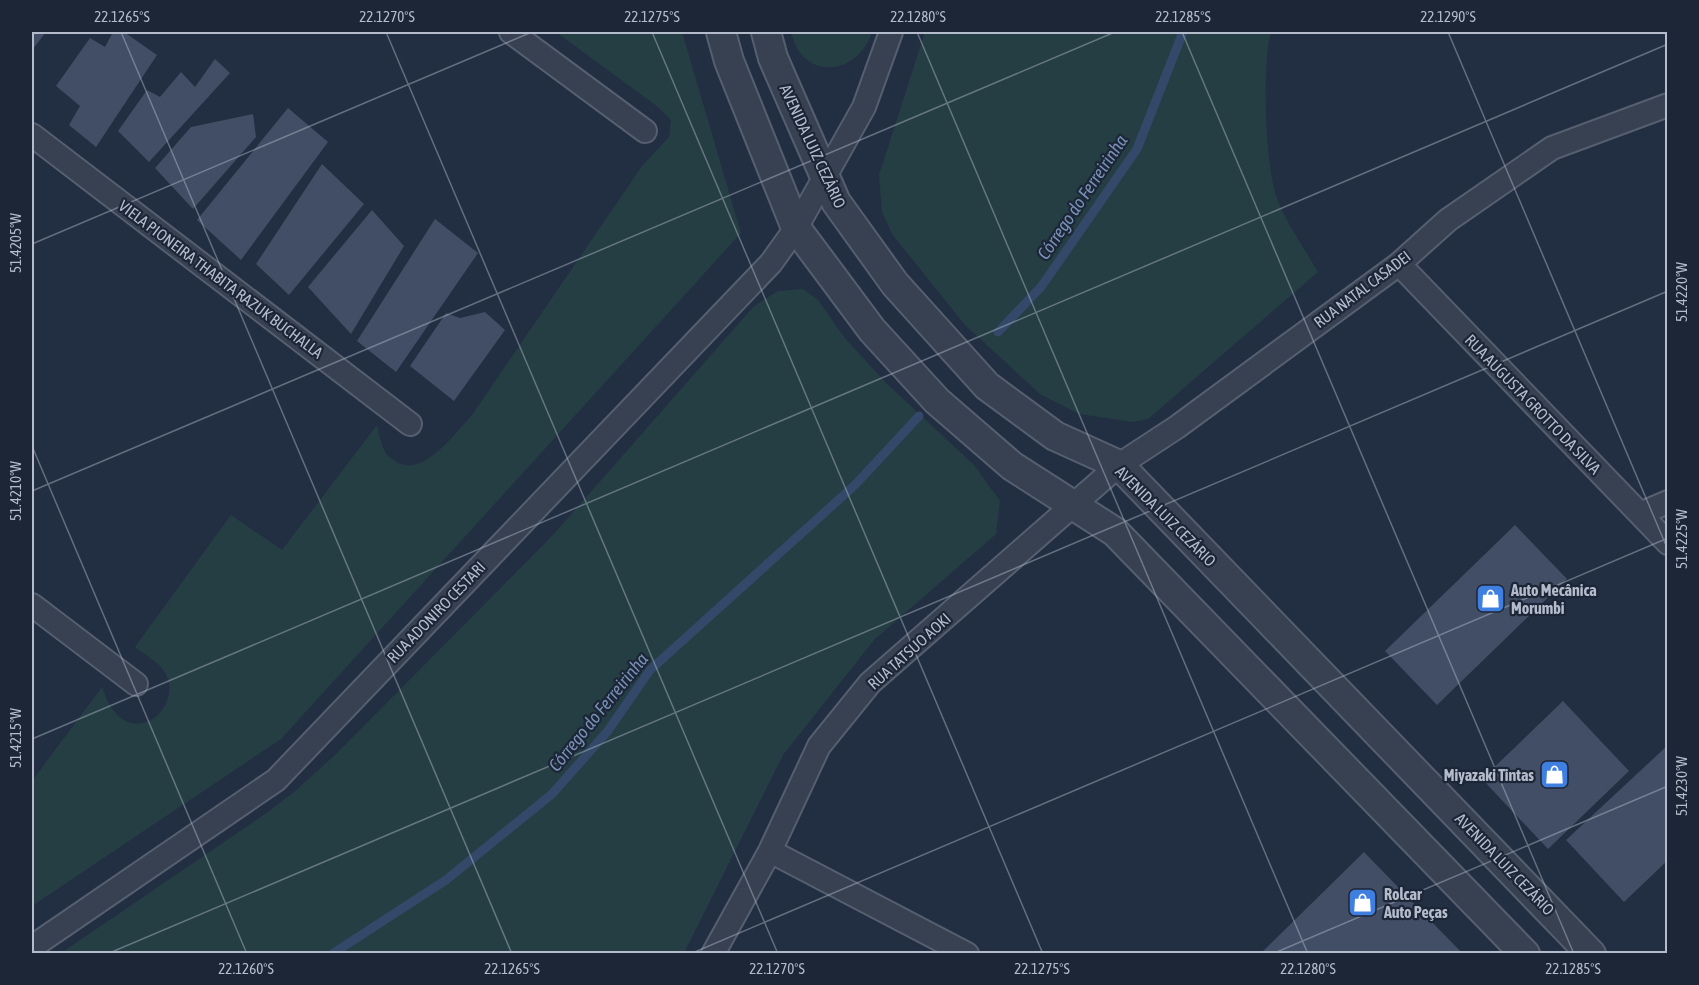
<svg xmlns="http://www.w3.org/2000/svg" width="1699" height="985" font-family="'Asap Condensed',sans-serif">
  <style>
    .green { fill: #253e43 }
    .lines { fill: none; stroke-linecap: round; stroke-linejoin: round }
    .stream { stroke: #34496a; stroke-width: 9 }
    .building { fill: #414e65 }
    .minor-casing { stroke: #555f6f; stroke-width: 26 }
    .tertiary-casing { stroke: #555f6f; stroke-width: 32 }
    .minor { stroke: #374152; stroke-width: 22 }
    .tertiary { stroke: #374152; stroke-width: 28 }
    .ticks { fill: none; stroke: #b4bccc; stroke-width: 1.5; stroke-opacity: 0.45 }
    .labels { text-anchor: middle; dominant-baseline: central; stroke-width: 4.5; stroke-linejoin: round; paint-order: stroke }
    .street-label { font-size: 16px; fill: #b4bccc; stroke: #1c2637 }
    .poi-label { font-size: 16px; font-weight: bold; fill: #b4bccc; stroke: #1c2637; text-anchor: start }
    .water-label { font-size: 18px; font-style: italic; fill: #7890b6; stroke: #1c2637 }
    .neatline { fill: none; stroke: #b4bccc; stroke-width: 2 }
    .ticks-label { font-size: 15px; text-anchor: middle; fill: #b4bccc }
  </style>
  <rect width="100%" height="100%" fill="#222f42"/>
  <!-- green -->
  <path class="green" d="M 556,32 L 682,32 L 741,233 L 281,739 L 32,906 L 32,781 L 102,687 C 125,760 188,708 164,671 C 157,661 144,654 135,647 L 231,515 L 282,550 L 377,425 C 379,433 381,444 385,452 C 387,456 391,458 395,461 C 422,480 456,432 472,415 L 642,166 L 669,137 L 671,120 L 658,107 Z
    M 791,32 L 872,32 C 857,77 802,81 791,32 Z
    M 925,32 L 1271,32 C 1262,62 1265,165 1276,195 C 1284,220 1305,249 1318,272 L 1148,419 L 1133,422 L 1079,414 L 1040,394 L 964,324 L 892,234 L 882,212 L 879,175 Z
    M 803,289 L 818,300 L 844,337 L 885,382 L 974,465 L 1000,501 L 996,534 L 874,640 L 783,755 L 684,953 L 61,953 L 265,814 L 294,792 L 336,754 L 553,535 L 754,306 L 778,291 Z"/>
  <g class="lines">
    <!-- stream -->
    <path class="stream" d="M 998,332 L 1041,287 L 1137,149 L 1183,32
      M 332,954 L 446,880 L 552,794 L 607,732 L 650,670 L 855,485 L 919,416"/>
  </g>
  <!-- building -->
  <path class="building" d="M 32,32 L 46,32 L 32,50 Z
    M 113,32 L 124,32 L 157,55 L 96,147 L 69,125 L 80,106 L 56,86 L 90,38 L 105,47 Z
    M 215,59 L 230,73 L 149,162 L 118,131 L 147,90 L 160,97 L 181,72 L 195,87 Z
    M 288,108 L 328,142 L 241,260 L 197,220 Z
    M 253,114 L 256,137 L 193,209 L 155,168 L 191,127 Z
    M 322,164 L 364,204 L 289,295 L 256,264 Z
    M 372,210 L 404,246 L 351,334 L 308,287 Z
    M 435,219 L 478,253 L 396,372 L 357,341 Z
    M 485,312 L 505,330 L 454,401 L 410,366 L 446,313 L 460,318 Z
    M 1515,525 L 1567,579 L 1437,705 L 1385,651 Z
    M 1563,701 L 1629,771 L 1548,849 L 1482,779 Z
    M 1668,745 L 1668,860 L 1624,902 L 1566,840 Z
    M 1364,852 L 1463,954 L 1260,954 Z"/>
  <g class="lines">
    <defs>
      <path id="minor" d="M 511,32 L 645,131
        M 32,135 L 410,424
        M 1399,264 L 1668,543
        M 1640,514 L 1668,502
        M 32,605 L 136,684
        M 770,851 L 967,954
        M 32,947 L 276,780 L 771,263 L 796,228 L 864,107 L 891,32
        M 713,954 L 770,851 L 819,746 L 870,683 L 1119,465 L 1177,427 L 1399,264 L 1448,220 L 1552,148 L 1668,105"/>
      <path id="tertiary" d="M 721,32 L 729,61 L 796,228 L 872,330 L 937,401 L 1012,466 L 1115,532 L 1525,954
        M 766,32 L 773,58 L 836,202 L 895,284 L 987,386 L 1055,436 L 1119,465 L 1591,954"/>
    </defs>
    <!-- minor casing -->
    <use href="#minor" class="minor-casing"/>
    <!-- tertiary casing -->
    <use href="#tertiary" class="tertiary-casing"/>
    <!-- minor -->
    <use href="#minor" class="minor"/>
    <!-- tertiary -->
    <use href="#tertiary" class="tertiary"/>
  </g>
  <!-- ticks -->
  <path class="ticks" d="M 121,32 L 512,954M 386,32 L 778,954M 652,32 L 1043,954M 917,32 L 1308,954M 1182,32 L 1574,954M 1448,32 L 1668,550M 32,244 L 532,32M 32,446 L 247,954M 32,491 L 1115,32M 32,739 L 1668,44M 107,954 L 1668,291M 690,954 L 1668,538M 1272,954 L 1668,786"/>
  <!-- icons -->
  <defs>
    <symbol id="shop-square" viewBox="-11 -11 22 22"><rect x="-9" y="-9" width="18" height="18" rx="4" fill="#3f7fe0" stroke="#1c2637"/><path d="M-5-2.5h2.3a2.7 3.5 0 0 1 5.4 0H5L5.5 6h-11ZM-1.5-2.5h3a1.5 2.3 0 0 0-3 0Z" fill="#fff"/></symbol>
  </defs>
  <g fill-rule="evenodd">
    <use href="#shop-square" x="1474" y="582" width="33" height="33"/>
    <use href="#shop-square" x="1538" y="758" width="33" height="33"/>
    <use href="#shop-square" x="1346" y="886" width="33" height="33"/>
  </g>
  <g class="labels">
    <!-- street labels -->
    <g class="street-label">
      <text transform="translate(813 146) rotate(65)">AVENIDA LUIZ CEZÁRIO</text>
      <text transform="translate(221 279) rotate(37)">VIELA PIONEIRA THABITA RAZUK BUCHALLA</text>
      <text transform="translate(1362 289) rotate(-37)">RUA NATAL CASADEI</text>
      <text transform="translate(1533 404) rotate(46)">RUA AUGUSTA GROTTO DA SILVA</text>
      <text transform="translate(1166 516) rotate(45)">AVENIDA LUIZ CEZÁRIO</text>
      <text transform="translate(436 612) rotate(-46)">RUA ADONIRO CESTARI</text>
      <text transform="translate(909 651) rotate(-42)">RUA TATSUO AOKI</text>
      <text transform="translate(1505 864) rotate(46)">AVENIDA LUIZ CEZÁRIO</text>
    </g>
    <!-- poi labels -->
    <g class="poi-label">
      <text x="1511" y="590">Auto Mecânica<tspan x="1511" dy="18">Morumbi</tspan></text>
      <text x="1534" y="775" text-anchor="end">Miyazaki Tintas</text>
      <text x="1384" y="894">Rolcar<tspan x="1384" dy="18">Auto Peças</tspan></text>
    </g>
    <!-- water labels -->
    <g class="water-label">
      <text transform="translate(1082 197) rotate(-56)">Córrego do Ferreirinha</text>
      <text transform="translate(598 712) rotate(-51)">Córrego do Ferreirinha</text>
    </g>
  </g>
  <!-- border -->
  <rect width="1699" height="985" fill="none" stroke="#1c2637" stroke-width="66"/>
  <rect x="33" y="33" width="1633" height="919" class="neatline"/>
  <g class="ticks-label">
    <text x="122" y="22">22.1265°S</text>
    <text x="387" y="22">22.1270°S</text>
    <text x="652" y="22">22.1275°S</text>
    <text x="918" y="22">22.1280°S</text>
    <text x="1183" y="22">22.1285°S</text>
    <text x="1448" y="22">22.1290°S</text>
    <text transform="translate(16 243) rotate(-90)" y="5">51.4205°W</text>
    <text transform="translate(1682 292) rotate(-90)" y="5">51.4220°W</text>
    <text transform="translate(16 491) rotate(-90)" y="5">51.4210°W</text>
    <text transform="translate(1682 539) rotate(-90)" y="5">51.4225°W</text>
    <text transform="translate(16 738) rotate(-90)" y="5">51.4215°W</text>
    <text transform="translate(1682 786) rotate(-90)" y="5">51.4230°W</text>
    <text x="246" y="974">22.1260°S</text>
    <text x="512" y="974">22.1265°S</text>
    <text x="777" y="974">22.1270°S</text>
    <text x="1042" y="974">22.1275°S</text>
    <text x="1308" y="974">22.1280°S</text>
    <text x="1573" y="974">22.1285°S</text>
  </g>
</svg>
